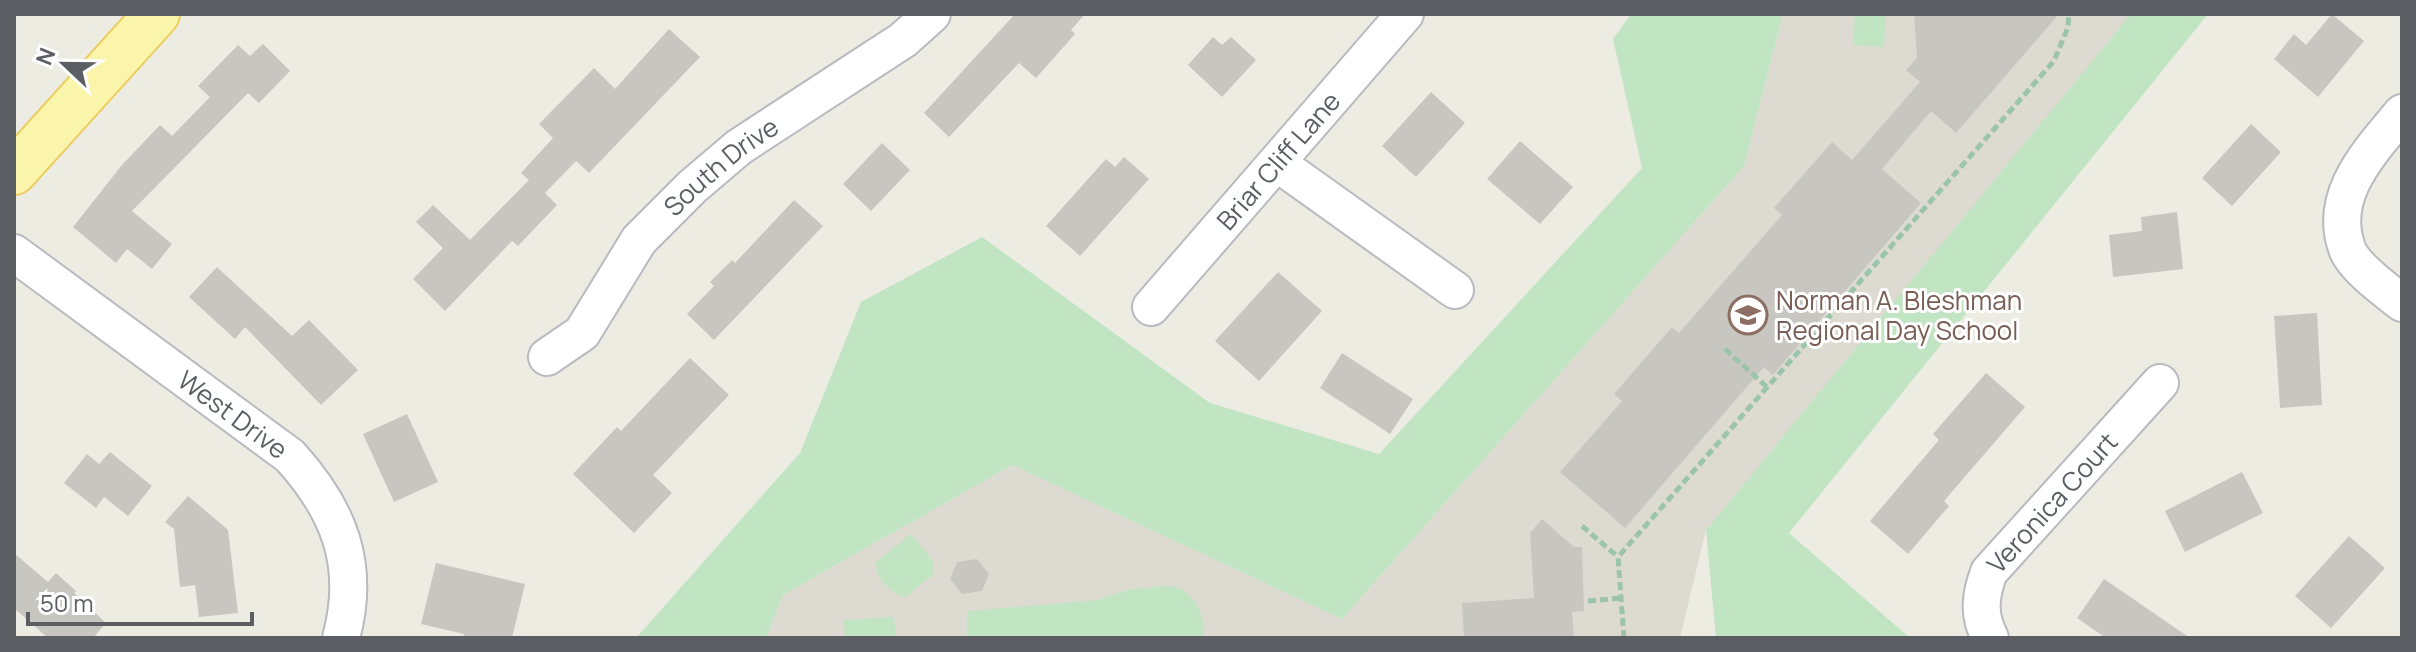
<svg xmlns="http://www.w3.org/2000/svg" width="2416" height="652" font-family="Manrope,sans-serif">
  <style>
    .education { fill: #dddbd1 }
    .green { fill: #c1e4c3 }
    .building { fill: #c8c6c0 }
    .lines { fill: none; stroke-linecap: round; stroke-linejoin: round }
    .street-casing { stroke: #b8babf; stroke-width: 40 }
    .primary-casing { stroke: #ebce5f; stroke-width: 48 }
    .path { stroke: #9bc4aa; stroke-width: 5; stroke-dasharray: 8 4; stroke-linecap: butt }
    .street { stroke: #fff; stroke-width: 36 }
    .primary { stroke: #fbf4ab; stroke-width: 44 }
    .labels { text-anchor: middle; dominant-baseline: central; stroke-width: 6; stroke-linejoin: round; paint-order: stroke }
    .street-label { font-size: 26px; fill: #5b5e63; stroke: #fff }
    .education-label { font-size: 26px; fill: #785e54; stroke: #fff; text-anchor: start }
  </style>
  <rect width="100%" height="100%" fill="#edece3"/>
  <!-- education -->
  <path class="education" d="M 1783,14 L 2131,14 L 2132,16 L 1706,530 L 1680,638 L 766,638 L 783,595 L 1012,465 L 1342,619 L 1744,166 Z"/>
  <!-- green -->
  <path class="green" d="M 1631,14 L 1783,14 L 1744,166 L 1342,619 L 1012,465 L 783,595 L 766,638 L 636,638 L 800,453 L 861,302 L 982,237 L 1210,403 L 1379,454 L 1642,168 L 1613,39 Z
    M 1855,14 L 1886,14 L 1884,47 L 1853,45 Z
    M 2131,14 L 2208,14 L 1789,533 L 1910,638 L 1716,638 L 1706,530 Z
    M 911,534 L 933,561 L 933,575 L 904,598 C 889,589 876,581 876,562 Z
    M 1162,586 C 1164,586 1175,586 1176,587 C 1195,593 1208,620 1202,638 L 969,638 L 967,635 L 967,611 L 1098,600 L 1127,590 Z
    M 894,617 L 896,638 L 845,638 L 844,620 Z"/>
  <!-- building -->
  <path class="building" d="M 1015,14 L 1085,14 L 1071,30 L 1075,34 L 1036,78 L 1019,63 L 949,137 L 924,113 Z
    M 1914,14 L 2059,14 L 1956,133 L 1931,111 L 1882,169 L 1921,203 L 1773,375 L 1764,367 L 1625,528 L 1560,472 L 1622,401 L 1614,394 L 1672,327 L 1679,333 L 1782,215 L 1774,208 L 1832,142 L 1852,160 L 1920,82 L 1906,70 L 1917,58 Z
    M 2332,14 L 2364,41 L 2318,97 L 2274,59 L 2294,34 L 2306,45 Z
    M 669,29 L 700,57 L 589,173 L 576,161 L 545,193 L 557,205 L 518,246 L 512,241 L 445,311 L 413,279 L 443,248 L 416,222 L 433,205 L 470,240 L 529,180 L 521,173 L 553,138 L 539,124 L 594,68 L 615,89 Z
    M 1213,37 L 1222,45 L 1231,37 L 1256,60 L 1222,97 L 1188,65 Z
    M 263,44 L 290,71 L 259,103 L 248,93 L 132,211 L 172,244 L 152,269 L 127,249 L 116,263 L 73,227 L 122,165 L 160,125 L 172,136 L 210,97 L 198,86 L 238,45 L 250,56 Z
    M 1431,92 L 1465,123 L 1416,177 L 1382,146 Z
    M 2251,124 L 2281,152 L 2232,206 L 2202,178 Z
    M 1520,141 L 1573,187 L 1540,224 L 1487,179 Z
    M 882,143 L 910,170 L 871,211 L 843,184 Z
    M 1124,157 L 1149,179 L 1080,256 L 1046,226 L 1106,159 L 1115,167 Z
    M 794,200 L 823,226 L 714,340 L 687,314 L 714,286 L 710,282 L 732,260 L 735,263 Z
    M 2177,212 L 2183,269 L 2113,277 L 2109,235 L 2142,231 L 2141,217 Z
    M 217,267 L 292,336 L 309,320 L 358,370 L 321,405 L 245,327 L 235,339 L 189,297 Z
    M 1278,272 L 1322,311 L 1259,381 L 1215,341 Z
    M 2317,313 L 2322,405 L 2280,408 L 2274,316 Z
    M 1342,353 L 1413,399 L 1390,434 L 1320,388 Z
    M 690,358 L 729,395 L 653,475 L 672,493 L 634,533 L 573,474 L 617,427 L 621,431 Z
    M 1986,373 L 2025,407 L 1944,501 L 1949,506 L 1908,554 L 1870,521 L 1939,440 L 1933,434 Z
    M 407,414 L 438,482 L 394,502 L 363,434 Z
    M 110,452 L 152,486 L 128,516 L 104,497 L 96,508 L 64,483 L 87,454 L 99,464 Z
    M 2242,472 L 2263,513 L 2185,552 L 2165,511 Z
    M 188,496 L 228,530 L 238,613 L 199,617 L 195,585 L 180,587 L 174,529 L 165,522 Z
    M 1542,519 L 1574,547 L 1582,547 L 1584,611 L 1572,612 L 1574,638 L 1464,638 L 1462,603 L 1534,598 L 1530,533 Z
    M 2349,536 L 2385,568 L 2331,628 L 2295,596 Z
    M 14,553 L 48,582 L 56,573 L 76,591 L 74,593 L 106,623 L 93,638 L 48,638 L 14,608 Z
    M 977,559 L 989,574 L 982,591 L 962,594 L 950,579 L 957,562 Z
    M 436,563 L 525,584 L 512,638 L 463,638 L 464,634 L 421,624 Z
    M 2104,579 L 2190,638 L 2106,638 L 2077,618 Z"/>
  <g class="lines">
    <defs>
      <g id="street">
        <path d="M 2402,113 C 2370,152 2326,196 2348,251 C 2356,269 2387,291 2402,303"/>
        <path d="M 1277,163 L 1455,290"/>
        <path id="s1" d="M 14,253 L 290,456 C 339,510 361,565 341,638"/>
        <path id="s2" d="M 1151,307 L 1405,14"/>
        <path id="s3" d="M 547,357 L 582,333 L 639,240 L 692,187 L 739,147 L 903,40 L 932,14"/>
        <path id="s4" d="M 1990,638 C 1978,615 1980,596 1989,572 L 2160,383"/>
      </g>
      <path id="primary" d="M 14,172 L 157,14"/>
    </defs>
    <!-- street casing -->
    <use href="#street" class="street-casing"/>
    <!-- primary casing -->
    <use href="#primary" class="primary-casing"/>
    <!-- path -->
    <path class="path" d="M 1725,349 L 1768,388
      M 1582,526 L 1618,557
      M 1588,601 L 1621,598
      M 1624,638 L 1618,557 L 2054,61 L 2068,27 L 2069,14"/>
    <!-- street -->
    <use href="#street" class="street"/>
    <!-- primary -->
    <use href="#primary" class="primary"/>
  </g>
  <!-- icons -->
  <defs>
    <symbol id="school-ring" viewBox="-11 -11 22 22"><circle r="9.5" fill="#fff" stroke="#8d6e63" stroke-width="1.5"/><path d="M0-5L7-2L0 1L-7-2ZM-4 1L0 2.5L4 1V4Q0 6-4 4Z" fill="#8d6e63"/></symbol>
  </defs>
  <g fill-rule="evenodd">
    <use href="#school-ring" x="1726" y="293" width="44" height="44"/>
  </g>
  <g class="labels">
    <!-- street labels -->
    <g class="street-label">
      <text stroke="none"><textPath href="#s2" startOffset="194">Briar Cliff Lane</textPath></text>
      <text stroke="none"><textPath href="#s3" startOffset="262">South Drive</textPath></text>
      <text stroke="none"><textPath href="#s1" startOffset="272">West Drive</textPath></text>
      <text stroke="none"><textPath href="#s4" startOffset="162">Veronica Court</textPath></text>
    </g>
    <!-- education labels -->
    <g class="education-label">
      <text x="1776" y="300">Norman A. Bleshman<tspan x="1776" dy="30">Regional Day School</tspan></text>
    </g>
  </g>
  <!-- border -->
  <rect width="2416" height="652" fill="none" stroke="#5b5e63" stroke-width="32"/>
  <!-- north arrow -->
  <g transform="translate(64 64) rotate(292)" stroke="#ffffff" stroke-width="6" paint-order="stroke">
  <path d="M0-6L14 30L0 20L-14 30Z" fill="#5b5e63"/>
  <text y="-12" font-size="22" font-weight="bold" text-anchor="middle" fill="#5b5e63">N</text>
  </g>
  <!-- scale -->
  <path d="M28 612v12h224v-12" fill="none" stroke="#5b5e63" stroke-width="4"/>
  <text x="40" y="612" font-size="24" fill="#5b5e63" stroke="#ffffff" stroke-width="6" paint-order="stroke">50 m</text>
</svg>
